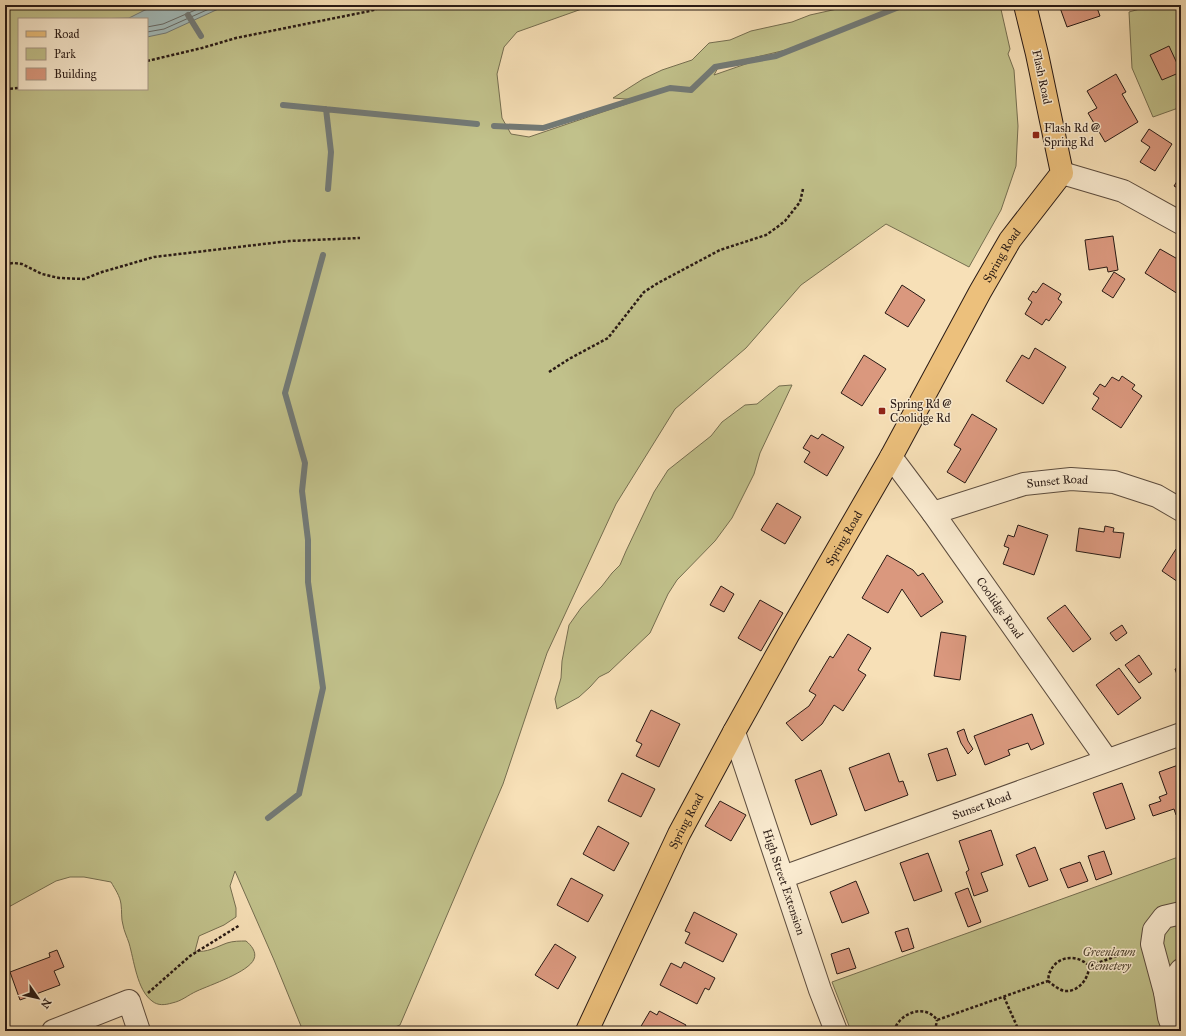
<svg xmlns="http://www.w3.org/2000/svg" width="1186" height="1036" font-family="'IM FELL Great Primer',serif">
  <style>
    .green { fill: #c1c18b; stroke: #756e50; fill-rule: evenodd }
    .water { fill: #a2bab9; stroke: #727a77 }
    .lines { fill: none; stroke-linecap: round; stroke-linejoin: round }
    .shore { stroke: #666a67; stroke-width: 1 }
    .stream { stroke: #727a77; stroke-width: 6 }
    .building { fill: #da987e; stroke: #291a15 }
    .minor-casing { stroke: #5c4c3e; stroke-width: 24 }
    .major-casing { stroke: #291a15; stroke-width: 24 }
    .path { stroke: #291a15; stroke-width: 2.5; stroke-dasharray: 3 2; stroke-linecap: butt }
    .minor { stroke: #faebd0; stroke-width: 22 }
    .major { stroke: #ecc07c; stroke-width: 22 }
    .poi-dot { fill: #8f2418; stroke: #faebd0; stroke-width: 1.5 }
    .labels { text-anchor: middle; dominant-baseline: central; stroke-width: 3; stroke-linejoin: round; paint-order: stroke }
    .street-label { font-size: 12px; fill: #291a15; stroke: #faebd0 }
    .poi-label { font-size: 12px; fill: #291a15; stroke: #faebd0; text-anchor: start }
    .park-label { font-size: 12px; font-style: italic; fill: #574c38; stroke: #faebd0 }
  </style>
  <rect width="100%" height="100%" fill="#f7e0b7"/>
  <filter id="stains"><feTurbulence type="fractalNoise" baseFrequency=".005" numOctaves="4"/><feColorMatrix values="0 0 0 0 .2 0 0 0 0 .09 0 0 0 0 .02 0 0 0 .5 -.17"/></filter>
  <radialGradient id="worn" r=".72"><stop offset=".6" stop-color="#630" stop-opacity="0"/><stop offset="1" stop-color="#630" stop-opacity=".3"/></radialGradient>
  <!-- green -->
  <path class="green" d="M 5,5 L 593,5 L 517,32 L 504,47 L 497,74 L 502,118 L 511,134 L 529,137 L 638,100 L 613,98 L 643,79 L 662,70 L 692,60 L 709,43 L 730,40 L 751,31 L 792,22 L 810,15 L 855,5 L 1000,5 L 1010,49 L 1008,54 L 1014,70 L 1018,126 L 1016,166 L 1001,210 L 969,267 L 886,224 L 801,285 L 746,348 L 675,409 L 616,504 L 547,653 L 503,784 L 400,1025 L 385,1031 L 303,1031 L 274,960 L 235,871 L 230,886 L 236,908 L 236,917 L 224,925 L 199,936 L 195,951 C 207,953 216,947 227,943 C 233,941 240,941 246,941 C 251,945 257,952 254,959 C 249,972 210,985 197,991 C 188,995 182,1001 172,1003 C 165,1005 158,1006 152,1001 C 137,990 134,960 129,943 C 127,937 124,931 123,925 C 121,919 122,911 121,904 C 120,896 115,889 111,882 L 84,877 L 70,877 L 56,881 L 5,909 ZM 19,19 L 147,19 L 147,89 L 19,89 ZM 790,49 L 789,49 L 714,75 L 719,66 Z
    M 1154,5 L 1181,5 L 1181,107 L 1153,117 L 1132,68 L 1129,12 Z
    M 792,385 L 760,453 L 754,474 L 732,518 L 715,541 L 677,580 L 668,594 L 650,633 L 609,672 L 599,677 L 590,687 L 579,697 L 557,709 L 555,699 L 561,678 L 562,661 L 569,625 L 581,608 L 602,586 L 612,573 L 620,565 L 626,551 L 654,492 L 668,470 L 711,436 L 722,422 L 745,405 L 757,404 L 779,386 Z
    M 1181,856 L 1181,1031 L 851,1031 L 832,982 Z"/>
  <!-- water -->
  <path class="water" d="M 163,5 L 227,5 L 166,33 L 147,37 L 147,19 L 94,19 L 129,18 L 145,10 Z"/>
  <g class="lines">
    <!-- shore -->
    <path class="shore" d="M 147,27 L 163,24 L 207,5
      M 147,32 L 164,29 L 218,5"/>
    <!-- stream -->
    <path class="stream" d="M 188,15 L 201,36
      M 283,105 L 477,124
      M 326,109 L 331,152 L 328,189
      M 494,126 L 543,128 L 670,88 L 691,90 L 715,67 L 776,56 L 904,5
      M 268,818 L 299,794 L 323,688 L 308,582 L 308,540 L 302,491 L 305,463 L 285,393 L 323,255"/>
  </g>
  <!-- building -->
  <path class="building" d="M 1059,5 L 1096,5 L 1100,16 L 1067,27 Z
    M 1169,46 L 1181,72 L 1162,80 L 1150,55 Z
    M 1116,74 L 1126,92 L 1122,94 L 1138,122 L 1105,142 L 1088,113 L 1097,108 L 1087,91 Z
    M 1149,129 L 1172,144 L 1155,171 L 1140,162 L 1150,147 L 1141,141 Z
    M 1181,175 L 1181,190 L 1174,186 Z
    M 1113,236 L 1118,270 L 1108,272 L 1107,267 L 1089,270 L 1085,240 Z
    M 1160,249 L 1181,261 L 1181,289 L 1178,294 L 1145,273 Z
    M 1114,272 L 1125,279 L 1113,298 L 1102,291 Z
    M 1043,283 L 1061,294 L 1058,299 L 1062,302 L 1049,321 L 1046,319 L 1042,325 L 1025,314 L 1032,302 L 1028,299 L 1033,291 L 1036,293 Z
    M 902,285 L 925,300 L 908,327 L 885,313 Z
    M 1035,348 L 1066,367 L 1043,404 L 1006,381 L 1022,355 L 1029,359 Z
    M 864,355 L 886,369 L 862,406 L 841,393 Z
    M 1122,376 L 1135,385 L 1132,389 L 1142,396 L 1121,428 L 1092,409 L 1099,398 L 1093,394 L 1100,384 L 1105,387 L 1112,377 L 1119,381 Z
    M 972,414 L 997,429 L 965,483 L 947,472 L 961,449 L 954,445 Z
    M 822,434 L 844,447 L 827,476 L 804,462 L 810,452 L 803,448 L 811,435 L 818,439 Z
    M 777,503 L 801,517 L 785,544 L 761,530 Z
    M 1018,525 L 1048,535 L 1034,575 L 1003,564 L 1009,548 L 1004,546 L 1008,535 L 1014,537 Z
    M 1105,526 L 1114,528 L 1113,532 L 1124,533 L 1120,558 L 1076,551 L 1079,528 L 1104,532 Z
    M 1176,549 L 1181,552 L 1181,584 L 1162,571 Z
    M 887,555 L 913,570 L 918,576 L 923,573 L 943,602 L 921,617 L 902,589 L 888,613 L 862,598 Z
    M 721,586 L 734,594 L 724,612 L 710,605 Z
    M 760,600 L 783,613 L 761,651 L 738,638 Z
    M 1065,605 L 1091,639 L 1073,652 L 1047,618 Z
    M 1122,625 L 1127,633 L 1116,641 L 1110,633 Z
    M 941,632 L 966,636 L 960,680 L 934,676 Z
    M 848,634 L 871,648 L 858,670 L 866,675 L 843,711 L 834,705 L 822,724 L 802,741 L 786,723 L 809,706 L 816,695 L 809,691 L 830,656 L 833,658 Z
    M 1139,655 L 1152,674 L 1139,683 L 1125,665 Z
    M 1181,667 L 1181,686 L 1175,669 Z
    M 1119,668 L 1141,698 L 1118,715 L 1096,685 Z
    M 651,710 L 680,724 L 659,767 L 636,756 L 642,744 L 636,741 Z
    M 1032,714 L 1044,744 L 1031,750 L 1028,743 L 1008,750 L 1010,755 L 985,765 L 974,736 Z
    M 964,729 L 968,741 L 973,749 L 968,754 L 961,743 L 957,732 Z
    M 947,748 L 956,775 L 937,781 L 928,754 Z
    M 889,753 L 899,782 L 903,781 L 908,795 L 865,811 L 849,768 Z
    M 1181,764 L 1181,813 L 1176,815 L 1174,809 L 1153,816 L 1149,805 L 1161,801 L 1159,797 L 1167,794 L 1159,772 Z
    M 821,770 L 837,815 L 811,825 L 795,780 Z
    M 622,773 L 655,789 L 641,817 L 608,801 Z
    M 1122,783 L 1135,819 L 1106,829 L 1093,793 Z
    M 720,801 L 746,815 L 731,841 L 705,826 Z
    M 598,826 L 629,843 L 614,871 L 583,854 Z
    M 991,830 L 1003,865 L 981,873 L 988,891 L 974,896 L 966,872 L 969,870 L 959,841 Z
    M 1035,847 L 1048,880 L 1029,887 L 1016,855 Z
    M 1104,851 L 1112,874 L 1096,880 L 1088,856 Z
    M 928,853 L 942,891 L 914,901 L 900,863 Z
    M 1080,862 L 1088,881 L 1068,888 L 1060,869 Z
    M 571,878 L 603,895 L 588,922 L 557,905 Z
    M 856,881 L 869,913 L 842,923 L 830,892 Z
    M 968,888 L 981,922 L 968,927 L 955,893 Z
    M 694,912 L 737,934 L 723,962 L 685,943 L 690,933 L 685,931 Z
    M 908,928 L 914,948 L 902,952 L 895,932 Z
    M 555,944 L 576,957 L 558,989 L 535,975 Z
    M 849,948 L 856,968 L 837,974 L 831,954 Z
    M 57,950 L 64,967 L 54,971 L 60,985 L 20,1000 L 10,972 L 50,957 L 49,953 Z
    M 684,962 L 715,978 L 709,990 L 705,988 L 697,1004 L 660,985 L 671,963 L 681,968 Z
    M 650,1011 L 657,1015 L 659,1011 L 686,1025 L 683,1031 L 679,1029 L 678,1031 L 646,1031 L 640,1028 Z"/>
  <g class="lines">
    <defs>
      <g id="minor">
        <path d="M 1062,173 L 1123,191 L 1181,223"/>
        <path id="s1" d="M 891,457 L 933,513 L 1107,760"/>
        <path id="s2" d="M 933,513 L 1024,484 L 1071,479 L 1114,482 L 1157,496 L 1181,510"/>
        <path id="s3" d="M 734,732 L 820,990 L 836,1031"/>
        <path id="s4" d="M 783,877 L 1181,734"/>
        <path d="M 1165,992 L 1181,970"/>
        <path d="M 53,1031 L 129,1001 L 139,1031"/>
        <path d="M 1174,1031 L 1169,1017 L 1165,992 L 1152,944 L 1154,930 L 1164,917 L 1181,913"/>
      </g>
      <g id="major">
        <path id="s5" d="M 587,1031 L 679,834 L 734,732 L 788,635 L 891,457 L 980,292 L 1010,240 L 1062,173 L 1037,54 L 1025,5"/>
      </g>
    </defs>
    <!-- minor casing -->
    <use href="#minor" class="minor-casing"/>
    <!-- major casing -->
    <use href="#major" class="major-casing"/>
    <!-- path -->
    <path class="path" d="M 147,61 L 202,48 L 236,38 L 370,11 L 389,5
      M 5,89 L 19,88
      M 5,264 L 14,263 L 22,264 L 42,274 L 59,278 L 84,279 L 102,272 L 154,257 L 289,241 L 360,238
      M 549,372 L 569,359 L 608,338 L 644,292 L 658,283 L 720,250 L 766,235 L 776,228 L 785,221 L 800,202 L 803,189
      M 1048,981 C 1053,985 1059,990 1065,991 C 1079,992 1089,978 1089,966
      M 148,993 L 190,956 L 240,925
      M 1004,997 L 1019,1031
      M 894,1031 C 899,1013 925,1003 937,1020 L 1048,981 C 1049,978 1048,974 1050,972 C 1057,955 1078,954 1089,966 L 1131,951
      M 935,1031 L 937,1020"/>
    <!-- minor -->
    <use href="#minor" class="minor"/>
    <!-- major -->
    <use href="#major" class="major"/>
  </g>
  <!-- markers -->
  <g class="poi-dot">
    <rect x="1032" y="131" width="8" height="8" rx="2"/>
    <rect x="878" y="407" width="8" height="8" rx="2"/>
  </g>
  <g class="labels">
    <!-- street labels -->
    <g class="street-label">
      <text transform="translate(1042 77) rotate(78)">Flash Road</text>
      <text stroke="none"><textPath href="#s5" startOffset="880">Spring Road</textPath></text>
      <text stroke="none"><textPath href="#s2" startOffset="129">Sunset Road</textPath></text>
      <text stroke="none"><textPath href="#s5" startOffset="556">Spring Road</textPath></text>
      <text stroke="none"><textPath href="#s1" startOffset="186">Coolidge Road</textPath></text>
      <text stroke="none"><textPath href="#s4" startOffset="211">Sunset Road</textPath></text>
      <text stroke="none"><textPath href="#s5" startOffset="232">Spring Road</textPath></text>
      <text stroke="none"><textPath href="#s3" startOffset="158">High Street Extension</textPath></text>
    </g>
    <!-- poi labels -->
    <g class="poi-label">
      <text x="1044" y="128">Flash Rd @<tspan x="1044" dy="14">Spring Rd</tspan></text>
      <text x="890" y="404">Spring Rd @<tspan x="890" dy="14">Coolidge Rd</tspan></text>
    </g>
    <!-- park labels -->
    <g class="park-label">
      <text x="1109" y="952">Greenlawn<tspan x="1109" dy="14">Cemetery</tspan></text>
    </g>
  </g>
  <!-- margin -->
  <rect width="1186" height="1036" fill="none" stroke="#f7e0b7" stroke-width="20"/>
  <rect x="6" y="6" width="1174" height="1024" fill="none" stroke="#291a15" stroke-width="2"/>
  <rect x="10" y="10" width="1166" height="1016" fill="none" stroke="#291a15"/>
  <!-- legend -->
  <rect x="18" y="18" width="130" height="72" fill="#faebd0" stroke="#a69785"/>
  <rect x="26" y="31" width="20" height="6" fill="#ecc07c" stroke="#a69785"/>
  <text x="54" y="38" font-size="12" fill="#291a15">Road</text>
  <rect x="26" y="48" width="20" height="12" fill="#c1c18b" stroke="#a69785"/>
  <text x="54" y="58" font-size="12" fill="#291a15">Park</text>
  <rect x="26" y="68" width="20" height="12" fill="#da987e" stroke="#a69785"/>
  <text x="54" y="78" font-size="12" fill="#291a15">Building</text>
  <!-- north arrow -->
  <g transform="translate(38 998) rotate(124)" stroke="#faebd0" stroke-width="3" paint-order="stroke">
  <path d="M0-3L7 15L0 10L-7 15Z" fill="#291a15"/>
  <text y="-6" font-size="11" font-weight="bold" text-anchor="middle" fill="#291a15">N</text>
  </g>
  <rect width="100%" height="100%" filter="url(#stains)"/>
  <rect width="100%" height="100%" fill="url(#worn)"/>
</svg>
